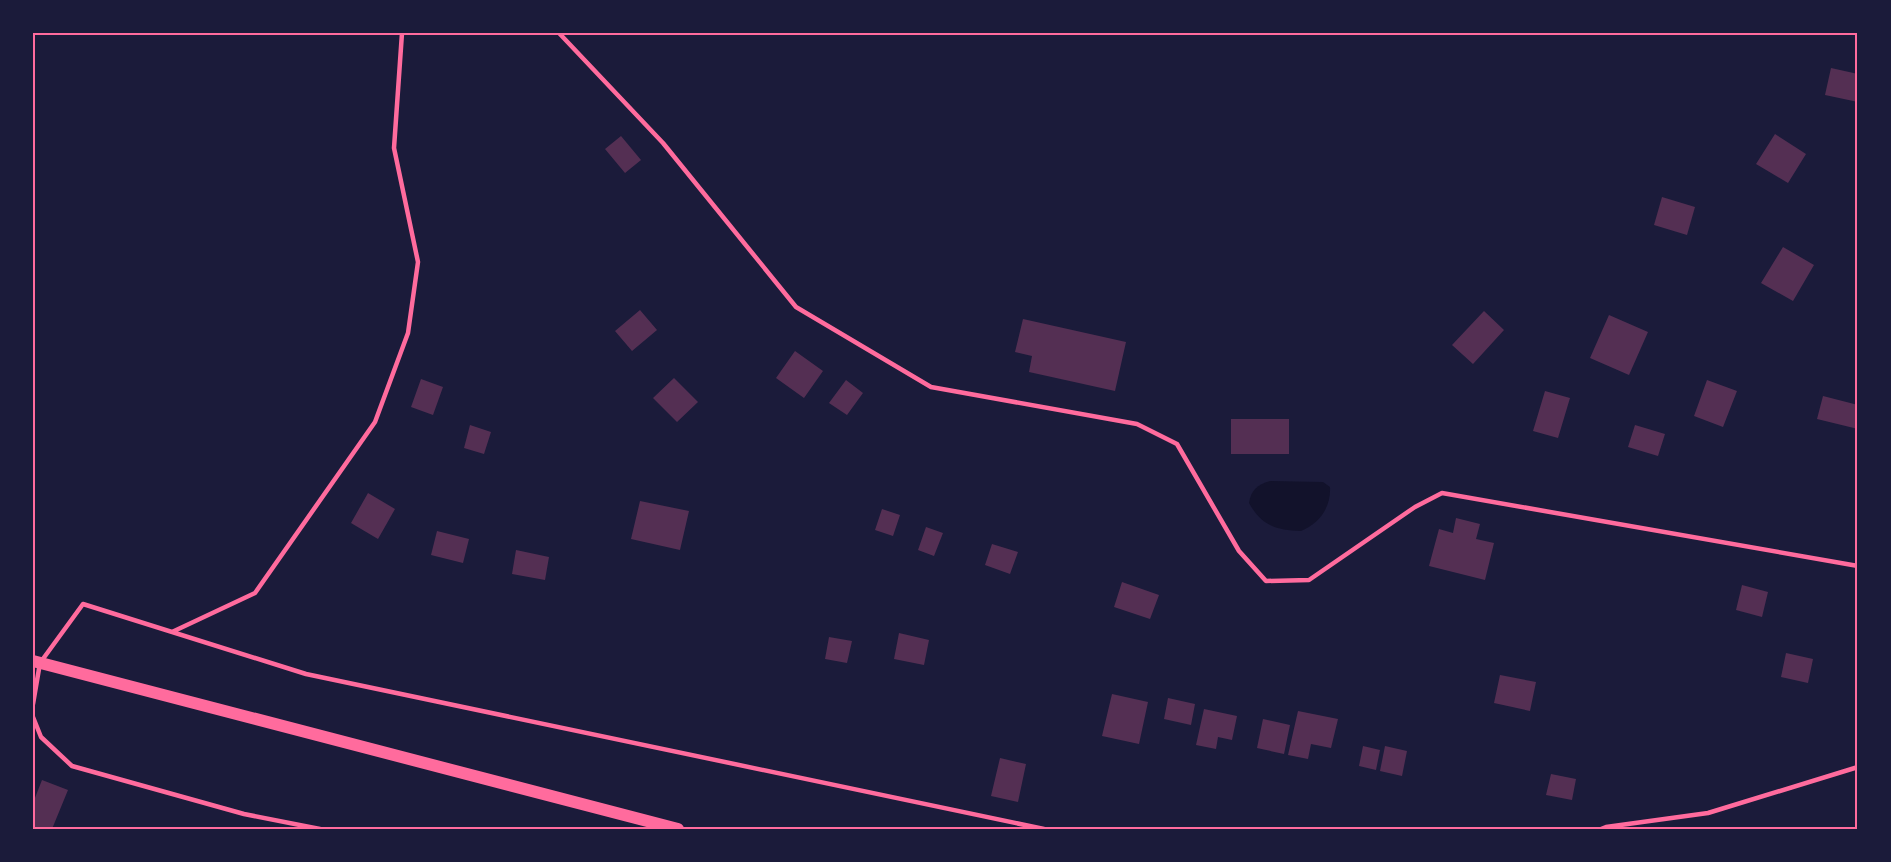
<svg xmlns="http://www.w3.org/2000/svg" width="1891" height="862" font-family="Helvetica,sans-serif">
  <style>
    .water { fill: #12122b }
    .building { fill: #542f53 }
    .lines { fill: none; stroke-linecap: round; stroke-linejoin: round }
    .service { stroke: #ff6b9d; stroke-width: 4.5 }
    .secondary { stroke: #ff6b9d; stroke-width: 12 }
    .neatline { fill: none; stroke: #ff6b9d; stroke-width: 2 }
  </style>
  <rect width="100%" height="100%" fill="#1b1b3a"/>
  <!-- water -->
  <path class="water" d="M 1270,481 L 1323,482 L 1330,487 C 1331,507 1320,523 1301,531 C 1276,530 1262,526 1249,503 C 1251,490 1257,485 1270,481 Z"/>
  <!-- building -->
  <path class="building" d="M 1831,68 L 1858,74 L 1858,102 L 1825,95 Z
    M 1775,134 L 1806,154 L 1788,183 L 1756,164 Z
    M 621,136 L 641,160 L 625,173 L 605,149 Z
    M 1662,197 L 1695,207 L 1687,235 L 1654,225 Z
    M 1783,247 L 1814,265 L 1793,301 L 1761,283 Z
    M 640,310 L 657,330 L 632,351 L 615,331 Z
    M 1484,311 L 1504,330 L 1473,364 L 1452,345 Z
    M 1609,315 L 1648,332 L 1629,375 L 1590,358 Z
    M 1023,319 L 1126,342 L 1115,391 L 1029,372 L 1032,356 L 1015,352 Z
    M 795,351 L 823,371 L 804,398 L 776,378 Z
    M 674,378 L 698,402 L 677,422 L 653,398 Z
    M 421,379 L 443,387 L 433,415 L 411,407 Z
    M 846,380 L 863,393 L 847,415 L 829,403 Z
    M 1707,380 L 1737,391 L 1723,427 L 1694,416 Z
    M 1545,391 L 1570,398 L 1558,438 L 1533,431 Z
    M 1823,396 L 1858,405 L 1858,429 L 1817,419 Z
    M 1231,419 L 1289,419 L 1289,454 L 1231,454 Z
    M 470,425 L 491,432 L 484,454 L 464,448 Z
    M 1635,425 L 1665,434 L 1658,456 L 1628,447 Z
    M 368,493 L 395,509 L 378,539 L 351,523 Z
    M 640,501 L 689,511 L 680,550 L 631,539 Z
    M 882,509 L 900,515 L 893,536 L 875,530 Z
    M 1456,518 L 1480,524 L 1476,539 L 1494,543 L 1485,580 L 1429,566 L 1439,529 L 1453,533 Z
    M 926,527 L 943,533 L 934,556 L 918,550 Z
    M 437,531 L 469,539 L 463,563 L 431,555 Z
    M 992,544 L 1018,552 L 1010,574 L 985,565 Z
    M 516,550 L 549,557 L 545,580 L 512,574 Z
    M 1122,582 L 1159,595 L 1150,619 L 1114,607 Z
    M 1742,585 L 1768,592 L 1762,617 L 1736,610 Z
    M 899,633 L 929,640 L 924,665 L 894,659 Z
    M 829,637 L 852,641 L 847,663 L 825,659 Z
    M 1786,653 L 1813,659 L 1808,683 L 1781,677 Z
    M 1500,675 L 1536,682 L 1530,711 L 1494,703 Z
    M 1112,694 L 1148,702 L 1139,744 L 1102,736 Z
    M 1168,698 L 1195,704 L 1191,725 L 1164,719 Z
    M 1204,709 L 1237,716 L 1232,740 L 1218,737 L 1216,749 L 1196,745 Z
    M 1298,711 L 1338,719 L 1331,748 L 1311,744 L 1308,759 L 1288,755 Z
    M 1263,719 L 1290,725 L 1284,754 L 1257,748 Z
    M 1363,746 L 1380,750 L 1376,770 L 1359,766 Z
    M 1385,746 L 1407,751 L 1402,776 L 1380,771 Z
    M 1000,758 L 1026,764 L 1018,802 L 991,796 Z
    M 1551,774 L 1576,779 L 1572,800 L 1546,795 Z
    M 42,780 L 68,790 L 52,829 L 33,829 L 33,803 Z"/>
  <g class="lines">
    <!-- service -->
    <path class="service" d="M 559,33 L 663,143 L 796,307 L 931,387 L 1137,424 L 1177,444 L 1239,551 L 1266,581 L 1309,580 L 1415,507 L 1442,493 L 1858,566
      M 172,632 L 255,593 L 375,422 L 408,333 L 418,262 L 394,148 L 402,33
      M 33,704 L 40,663 L 83,604 L 306,674 L 1044,829
      M 33,717 L 41,737 L 72,766 L 244,814 L 320,829
      M 1601,829 L 1606,827 L 1708,813 L 1858,767"/>
    <!-- secondary -->
    <path class="secondary" d="M 33,661 L 678,829"/>
  </g>
  <!-- border -->
  <rect width="1891" height="862" fill="none" stroke="#1b1b3a" stroke-width="69"/>
  <rect x="34" y="34" width="1822" height="794" class="neatline"/>
</svg>
